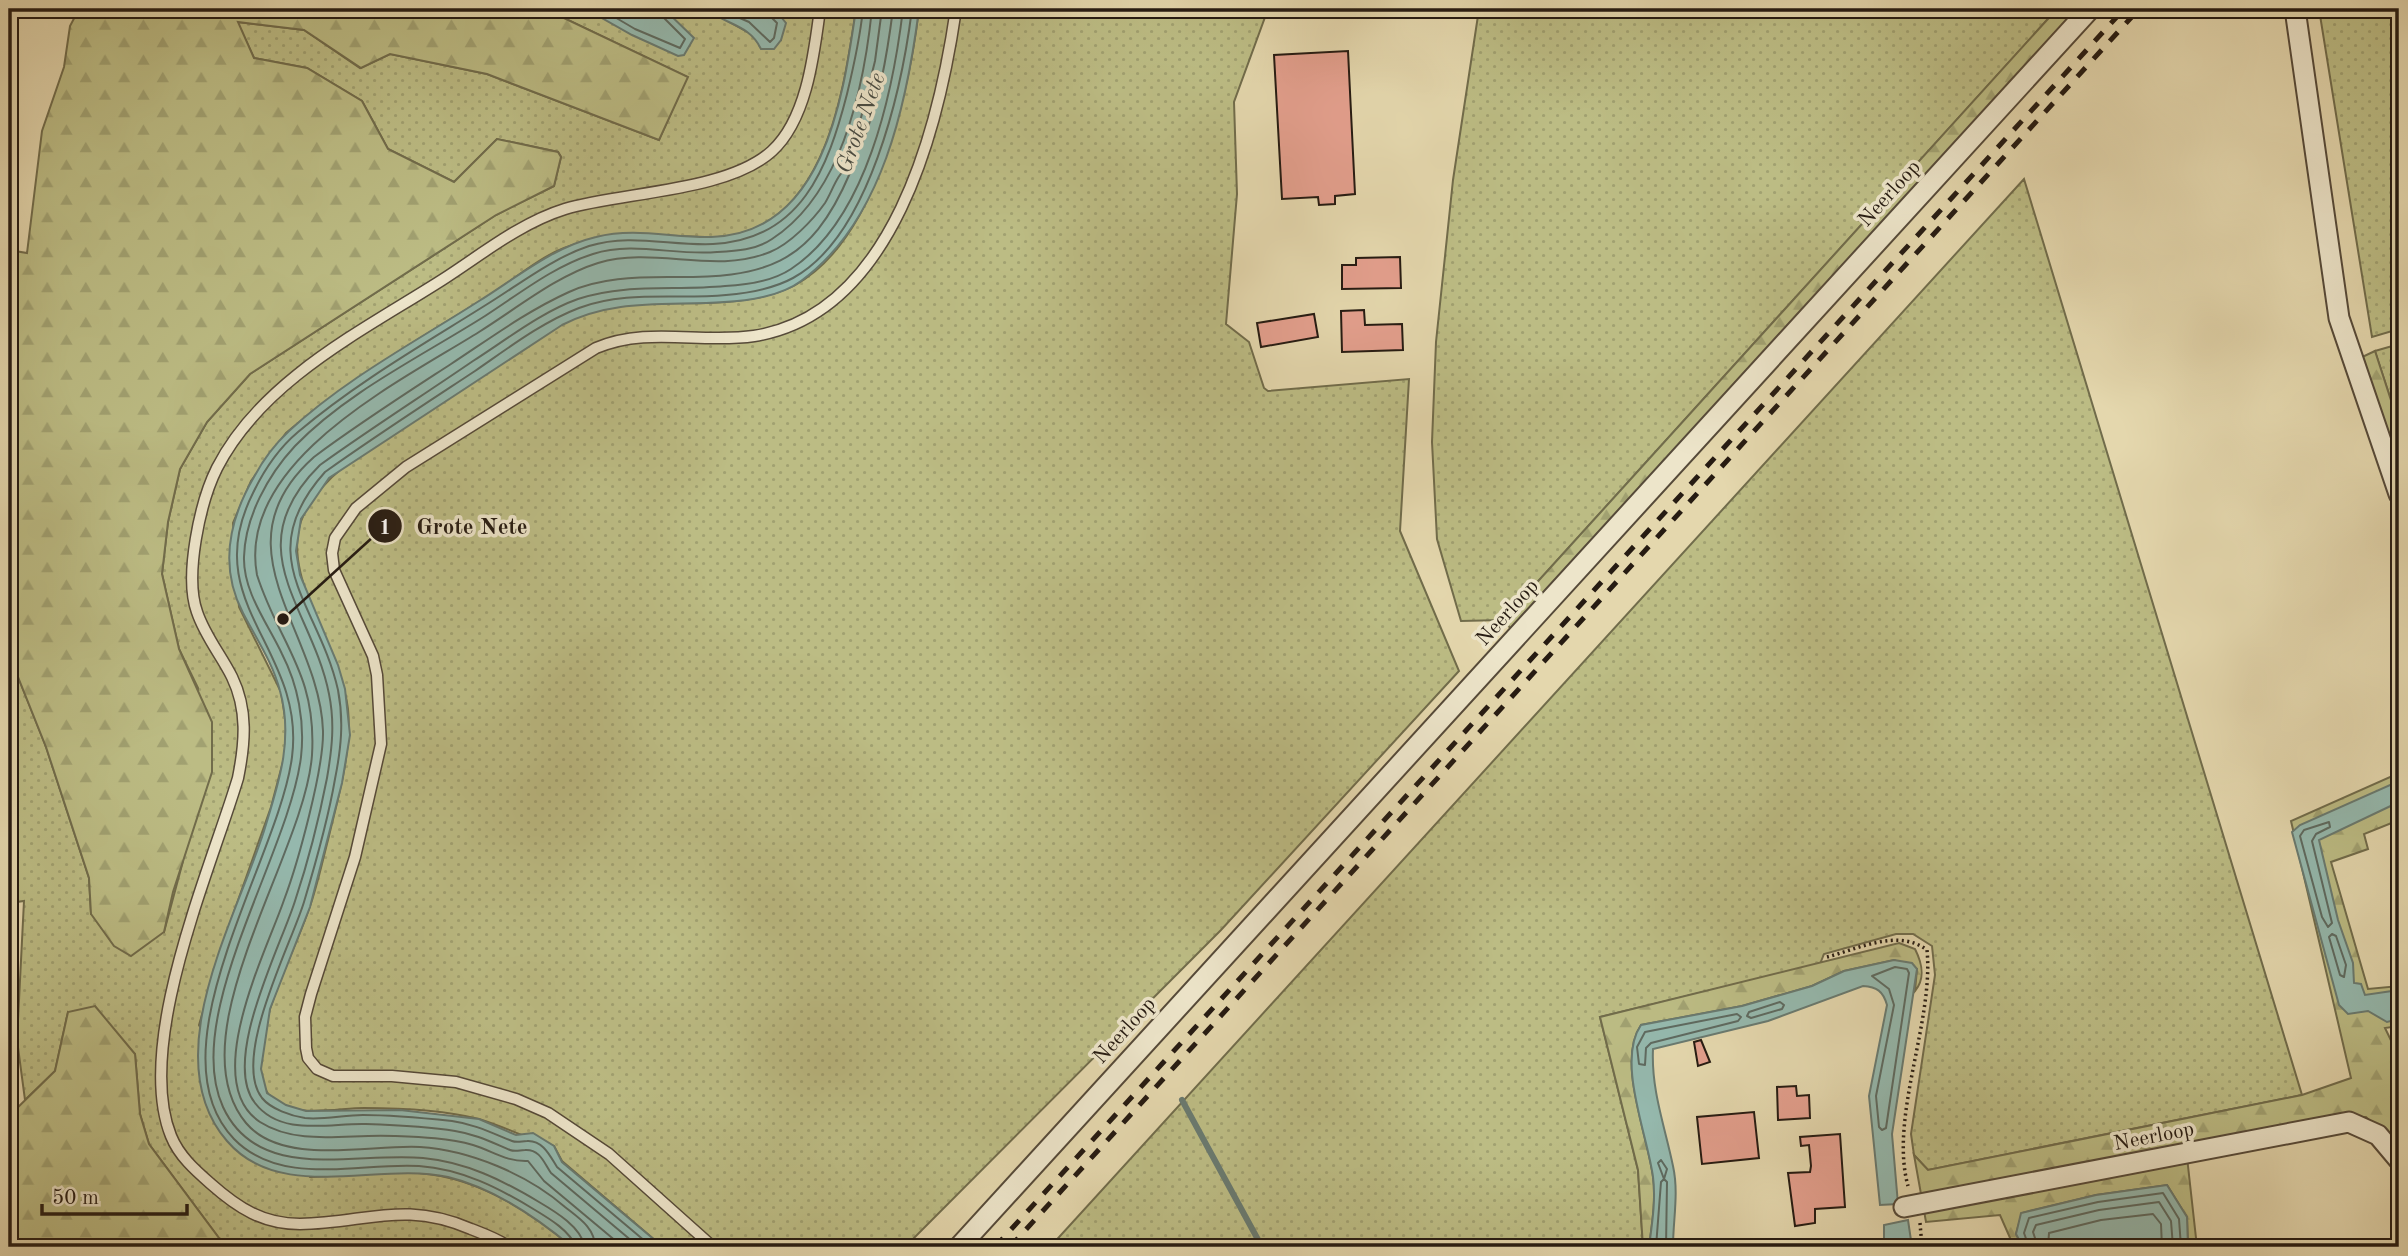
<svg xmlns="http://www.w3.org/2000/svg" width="2408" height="1256" font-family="'Old Standard TT',serif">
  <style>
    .grass { fill: url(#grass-dots); stroke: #716c4b; stroke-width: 2 }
    .forest { fill: url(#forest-firs); stroke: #716c4b; stroke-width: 2 }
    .water { fill: #95b9ae; stroke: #697a70; stroke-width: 2 }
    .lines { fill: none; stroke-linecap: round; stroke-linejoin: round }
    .shore { stroke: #5e6a60; stroke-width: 2 }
    .stream { stroke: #697a70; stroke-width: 6 }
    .building { fill: #e39f8d; stroke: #261b12; stroke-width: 2 }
    .service-casing { stroke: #564a39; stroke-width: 13 }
    .minor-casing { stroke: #564a39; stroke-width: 23 }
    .path { stroke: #261b12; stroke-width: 3.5; stroke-dasharray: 2 3.5; stroke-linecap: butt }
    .service { stroke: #ede5ca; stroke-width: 10 }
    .minor { stroke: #ede5ca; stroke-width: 19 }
    .rail { stroke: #261b12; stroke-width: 5; stroke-dasharray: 12 12; stroke-linecap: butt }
    .labels { text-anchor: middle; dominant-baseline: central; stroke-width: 7; stroke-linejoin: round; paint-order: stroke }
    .street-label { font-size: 21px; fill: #261b12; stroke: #ede5ca }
    .water-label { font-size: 23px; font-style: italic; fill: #474a41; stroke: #ede5ca }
    .leader { fill: none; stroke: #261b12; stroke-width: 2.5 }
    .callout-dot { fill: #261b12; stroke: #ede5ca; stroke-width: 2.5 }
    .mark-label { font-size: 21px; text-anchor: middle; font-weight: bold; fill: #fff }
    .callout-label { font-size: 23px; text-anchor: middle; font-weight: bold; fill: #261b12; stroke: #ede5ca; stroke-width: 7; stroke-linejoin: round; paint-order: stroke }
  </style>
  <defs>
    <pattern id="grass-dots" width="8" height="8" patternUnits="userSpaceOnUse" patternTransform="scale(1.75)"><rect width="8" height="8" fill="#bcbc84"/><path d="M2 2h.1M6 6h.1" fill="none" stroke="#a1a171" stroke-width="1.8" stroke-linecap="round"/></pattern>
    <pattern id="forest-firs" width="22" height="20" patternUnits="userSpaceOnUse" patternTransform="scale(1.75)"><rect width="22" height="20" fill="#bcbc84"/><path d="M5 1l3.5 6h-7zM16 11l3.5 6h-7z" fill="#a1a171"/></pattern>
  </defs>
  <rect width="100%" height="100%" fill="#e4d7ad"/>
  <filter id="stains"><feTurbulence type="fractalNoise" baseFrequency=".00286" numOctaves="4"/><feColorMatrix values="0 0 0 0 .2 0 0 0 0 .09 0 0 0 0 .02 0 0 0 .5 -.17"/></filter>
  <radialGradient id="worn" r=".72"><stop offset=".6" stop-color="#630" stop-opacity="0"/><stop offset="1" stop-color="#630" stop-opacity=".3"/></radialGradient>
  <!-- grass -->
  <path class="grass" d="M 545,9 L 706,9 L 755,36 L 781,40 L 780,14 L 766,9 L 856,9 C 843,97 823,241 705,237 C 653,236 615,228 564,248 C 538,258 512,281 488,296 C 429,333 369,368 314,410 L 286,433 L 251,481 L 233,523 L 239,607 L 281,692 L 286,724 L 285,754 L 271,807 L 224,940 L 199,1025 L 310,1177 C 346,1176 383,1171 418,1173 C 477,1177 529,1210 572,1247 L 448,1247 C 429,1237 411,1240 391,1247 L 232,1247 L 219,1238 L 149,1144 L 140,1114 L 135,1054 L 68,1012 L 55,1071 L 25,1100 L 17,1040 L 24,901 L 9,903 L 9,666 L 18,677 L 46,747 L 89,878 L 91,914 L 164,932 L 183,861 L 198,688 L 179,649 L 162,574 L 168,522 L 180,469 L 207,422 L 250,374 L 496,215 L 554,186 L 561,157 L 558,152 L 497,139 L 454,182 L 388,149 L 362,101 L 307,68 L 254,58 L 237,22 L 304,30 L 360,68 L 390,54 L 487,74 L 659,140 L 687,77 Z
    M 919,9 L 1268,9 L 1234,102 L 1237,194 L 1226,324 L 1249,342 L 1264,388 L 1268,391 L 1409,379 L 1400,531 L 1459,671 L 1221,930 L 905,1247 L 663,1247 L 562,1161 L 554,1146 C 528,1139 505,1127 479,1119 C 443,1110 401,1108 364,1108 C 336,1108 290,1120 269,1095 C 253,1075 263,1031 270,1009 C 281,975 297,943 309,909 C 317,887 322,863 328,840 C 338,797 352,753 348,709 C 341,649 276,571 304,514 C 326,469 377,444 418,417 C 464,386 533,332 584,314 C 631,298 678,306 726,302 C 749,300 774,296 795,285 C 876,241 909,92 919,9 Z
    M 1479,9 L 2057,9 L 1503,620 L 1461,621 L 1437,539 L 1432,442 L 1436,342 L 1453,180 Z
    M 2319,9 L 2399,9 L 2399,329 L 2372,337 Z
    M 2024,179 L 2302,1095 L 1928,1170 L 1914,1155 L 1911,1134 L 1935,975 L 1932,946 L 1913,934 L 1896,934 L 1824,954 L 1820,964 L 1600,1017 L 1638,1170 L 1643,1247 L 1050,1247 Z
    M 2399,344 L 2399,425 L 2375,351 Z"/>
  <!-- forest -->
  <path class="forest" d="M 79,9 L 545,9 L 688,77 L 659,140 L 487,74 L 390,54 L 361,68 L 304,30 L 238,22 L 254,58 L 307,68 L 362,101 L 388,149 L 454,182 L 497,139 L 558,152 L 561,157 L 554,186 L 496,215 L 250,374 L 207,422 L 180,469 L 168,522 L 162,574 L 179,649 L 212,722 L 212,772 L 173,892 L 164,932 L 131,956 L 114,946 L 91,914 L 89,878 L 46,747 L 18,677 L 9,666 L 9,250 L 27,253 L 42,131 L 64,67 L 70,26 Z
    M 2057,9 L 2083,9 L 1513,631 L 1503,620 Z
    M 2375,351 L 2399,425 L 2399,470 L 2360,358 Z
    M 2399,773 L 2399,820 L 2364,834 L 2368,849 L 2331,862 L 2368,989 L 2399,986 L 2399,1026 L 2385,1028 L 2399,1057 L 2399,1148 L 2366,1117 L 2305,1121 L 2186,1148 L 2197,1247 L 2188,1247 L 2187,1217 L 2167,1185 L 2096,1195 L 2022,1213 L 2016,1234 L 2023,1247 L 2014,1247 L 2000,1215 L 1926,1222 L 1914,1155 L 1928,1170 L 2302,1095 L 2351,1078 L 2291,821 Z
    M 1899,943 L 1915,949 C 1922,963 1926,978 1915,991 L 1917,969 L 1894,960 L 1844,971 L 1812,986 L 1742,1006 L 1641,1025 C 1616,1061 1648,1136 1653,1177 C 1656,1200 1652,1224 1649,1247 L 1643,1247 L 1638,1170 L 1600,1017 Z
    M 95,1006 L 135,1054 L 140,1114 L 149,1144 L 219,1238 L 232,1247 L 9,1247 L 9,1116 L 55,1071 L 68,1012 Z"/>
  <!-- water -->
  <path class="water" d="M 586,9 L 664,9 L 694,38 L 684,55 L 678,56 L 632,35 Z
    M 706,9 C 730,9 771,0 786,23 L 781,40 L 774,49 L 761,49 C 749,24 726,25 706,9 Z
    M 856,9 L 919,9 C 907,103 883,221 801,281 C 781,296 748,301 724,302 C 667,306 614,298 562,325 L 329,478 L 301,519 L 296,551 L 300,575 L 338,665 L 345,689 L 350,735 L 342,783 L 310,907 L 270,1009 L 261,1069 L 267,1093 L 286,1105 L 306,1111 L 400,1110 L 479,1119 L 516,1135 L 533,1133 L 554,1146 L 562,1162 L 663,1247 L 572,1247 C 536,1217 494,1188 448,1177 C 378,1161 281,1204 227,1141 C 155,1058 236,919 264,831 C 278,785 294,740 280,691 C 273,663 256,638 243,613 C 219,567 229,520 254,477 C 263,460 275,444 289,431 C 345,379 415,342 479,301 C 516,278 553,247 596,237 C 635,227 673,238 711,237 C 825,234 843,97 856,9 Z
    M 2399,781 L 2399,802 L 2319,840 L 2338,920 L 2353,963 L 2354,983 L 2361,984 L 2365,995 L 2399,990 L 2399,1019 L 2387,1022 L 2368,1011 L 2348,1014 L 2339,1005 L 2292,832 L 2300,825 Z
    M 1894,960 L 1912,963 L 1917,969 L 1892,1134 L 1898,1204 L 1880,1205 L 1869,1096 L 1887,1005 C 1883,991 1877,987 1863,986 L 1768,1021 L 1653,1049 C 1651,1090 1665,1127 1673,1166 C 1679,1193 1673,1220 1673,1247 L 1649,1247 C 1652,1224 1656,1200 1653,1177 C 1648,1136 1616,1061 1641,1025 L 1742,1006 L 1812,986 L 1844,971 Z
    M 2167,1185 L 2187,1217 L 2188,1247 L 2023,1247 L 2016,1234 L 2021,1213 L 2096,1195 Z
    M 1908,1220 L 1912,1247 L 1884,1247 L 1884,1225 Z"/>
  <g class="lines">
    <!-- shore -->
    <path class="shore" d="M 601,9 L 635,29 L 680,48 L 685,39 L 662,16 L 660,9
      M 719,9 L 749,22 L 770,42 L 774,38 L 777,23 L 769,15 L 767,9
      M 882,9 L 875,61 L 854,146 L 857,150 L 860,148 C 879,104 887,56 893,9
      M 2329,822 L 2330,827 L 2316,834 L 2312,841 L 2332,923 L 2328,927 L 2322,917 L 2300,836 L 2304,830 Z
      M 2332,934 L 2336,936 L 2346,965 L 2344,977 L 2340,975 L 2329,937 Z
      M 1895,967 L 1907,969 L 1909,973 L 1886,1128 L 1882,1130 L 1879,1127 L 1876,1096 L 1894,1005 L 1889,989 L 1872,976 Z
      M 1780,1002 L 1784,1005 L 1782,1009 L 1751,1018 L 1747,1016 L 1749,1012 Z
      M 1737,1014 L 1741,1017 L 1738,1021 L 1651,1043 L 1646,1048 L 1645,1065 L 1639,1064 L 1637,1047 L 1645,1032 Z
      M 576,1247 C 570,1231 550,1219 535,1210 C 499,1188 462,1169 419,1166 C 360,1162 282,1188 234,1139 C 149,1051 279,859 292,757 C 306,648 197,604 253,493 C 264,470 279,448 298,432 C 357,382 424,344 489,303 C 521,283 553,258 589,246 C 630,233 671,246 713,244 C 801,240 828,168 847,94 C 854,65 860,38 863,9
      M 585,1247 C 581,1227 556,1212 539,1202 C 502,1180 466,1162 423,1158 C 357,1151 259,1185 223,1107 C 181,1016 289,854 301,757 C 305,722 298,685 282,654 C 268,624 243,592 244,557 C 245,517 268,475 295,446 C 347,392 422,356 485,316 C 519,294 554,266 593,254 C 634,241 675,256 717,252 C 736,251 756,250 772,239 C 843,193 864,87 872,9
      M 595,1247 C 595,1228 579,1218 565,1207 C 527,1174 469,1150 420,1147 C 370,1144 283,1167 246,1123 C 174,1036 305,855 312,755 C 317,673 279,644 257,575 C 236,461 401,381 479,332 C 516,309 556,276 598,263 C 655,246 714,275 770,252 C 790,244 813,220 825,203 C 832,192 837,174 847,168 L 850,173 C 810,267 764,278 668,277 C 636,277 599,278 569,292 C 527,311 489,339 451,364 C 405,394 358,424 314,457 C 213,547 320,631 323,731 C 324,768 298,863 284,900 C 267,950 199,1082 260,1122 C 299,1147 351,1133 394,1136 C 420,1137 449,1138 473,1145 C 493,1151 506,1162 528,1161 L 544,1181 L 623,1247
      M 639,1247 L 551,1173 C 544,1163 540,1149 525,1150 C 520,1150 515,1152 510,1150 C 491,1142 475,1134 455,1131 C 426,1126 395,1125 365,1124 C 329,1123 281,1137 255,1103 C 221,1060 281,946 295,901 C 308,862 319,819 327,778 C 332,749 335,723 329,694 C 312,607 235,549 320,465 C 370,429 422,396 473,361 C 506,340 541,312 578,299 C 627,283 675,291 725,286 C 746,285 773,281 791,269 C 867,219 893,92 903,9
      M 652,1247 L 557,1167 C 550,1156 543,1140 527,1141 C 522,1141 517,1143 512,1141 C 492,1133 474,1124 452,1121 C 423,1118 392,1115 363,1115 C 344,1115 323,1120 305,1118 C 291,1116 271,1109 262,1098 C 231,1058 291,945 304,902 C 316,862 328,820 335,779 C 341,749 344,721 338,690 C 319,604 249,557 325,472 C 374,437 425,404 475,371 C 507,349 542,322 579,308 C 627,290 677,300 726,295 C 749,293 773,289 793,278 C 870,236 902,88 912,9
      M 1656,1247 L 1661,1182 L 1664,1179 L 1658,1163 L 1661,1160 L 1667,1169 L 1664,1179 L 1667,1182 L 1666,1247
      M 2029,1247 L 2024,1233 L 2029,1218 L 2098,1202 L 2163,1193 L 2179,1219 L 2181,1247
      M 2038,1247 L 2033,1232 L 2036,1225 L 2099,1210 L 2159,1202 L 2171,1221 L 2173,1247
      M 2048,1247 L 2049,1233 L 2101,1220 L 2153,1214 L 2161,1224 L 2162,1247"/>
    <!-- stream -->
    <path class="stream" d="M 1182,1100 L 1262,1247"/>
  </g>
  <!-- building -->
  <path class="building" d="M 1348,51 L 1355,194 L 1335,196 L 1335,204 L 1319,205 L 1318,197 L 1282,199 L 1274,55 Z
    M 1400,257 L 1401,288 L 1342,289 L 1342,265 L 1356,265 L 1356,258 Z
    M 1364,310 L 1365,325 L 1402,324 L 1403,350 L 1342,352 L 1341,311 Z
    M 1314,314 L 1318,337 L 1261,347 L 1257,323 Z
    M 1701,1040 L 1710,1062 L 1698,1066 L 1694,1042 Z
    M 1796,1086 L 1797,1096 L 1809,1095 L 1810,1118 L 1778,1120 L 1777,1087 Z
    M 1754,1112 L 1759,1158 L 1702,1164 L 1697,1117 Z
    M 1840,1134 L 1845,1207 L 1815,1209 L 1815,1223 L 1795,1226 L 1788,1173 L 1810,1172 L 1811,1166 L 1809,1145 L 1801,1146 L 1800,1137 Z"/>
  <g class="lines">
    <defs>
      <path id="service" d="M 509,1247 C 498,1239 484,1234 471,1229 C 404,1200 366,1223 300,1224 C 263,1224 238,1208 211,1184 C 195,1170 179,1156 171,1136 C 134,1044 210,871 238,778 C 245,743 248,710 232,677 C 221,655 205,636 197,612 C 184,576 200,502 217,468 C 262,380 362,331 442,280 C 481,255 520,223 565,209 C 621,192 727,192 772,151 C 807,119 814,54 820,9
        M 713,1247 L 609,1154 L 548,1113 L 516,1099 L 456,1082 L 392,1076 L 333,1076 L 317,1069 L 308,1058 L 306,1048 L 305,1017 L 311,994 L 355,857 L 381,744 L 377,675 L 373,656 L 334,570 L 332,553 L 335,538 L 356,508 L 406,467 L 596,348 C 647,326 701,344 754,336 C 894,314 939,126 956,9"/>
      <path id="minor" d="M 2295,9 L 2339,318 L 2399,494
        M 1904,1207 L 2349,1122 L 2378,1135 L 2399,1160
        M 959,1247 L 2090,9"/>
    </defs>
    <!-- service casing -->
    <use href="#service" class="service-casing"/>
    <!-- minor casing -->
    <use href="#minor" class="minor-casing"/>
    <!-- path -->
    <path class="path" d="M 1827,957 C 1858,949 1898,928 1927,950 C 1934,1022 1889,1117 1908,1186
      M 1920,1223 L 1922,1247"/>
    <!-- service -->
    <use href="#service" class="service"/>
    <!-- minor -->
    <use href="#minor" class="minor"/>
    <!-- rail -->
    <path class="rail" d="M 995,1247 L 2124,9
      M 1010,1247 L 2139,9"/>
  </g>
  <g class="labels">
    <!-- street labels -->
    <g class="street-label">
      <text transform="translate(1890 194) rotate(-48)">Neerloop</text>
      <text transform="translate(1508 613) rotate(-48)">Neerloop</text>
      <text transform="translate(1125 1031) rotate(-48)">Neerloop</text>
      <text transform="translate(2154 1137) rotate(-11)">Neerloop</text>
    </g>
    <!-- water labels -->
    <g class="water-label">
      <text transform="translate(861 123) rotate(-70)">Grote Nete</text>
    </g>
  </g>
  <!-- callouts -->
  <path class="leader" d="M283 619L385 526"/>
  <g class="callout-dot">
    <circle cx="283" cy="619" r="7"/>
    <circle cx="385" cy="526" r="18"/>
  </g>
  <g class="mark-label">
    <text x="385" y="534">1</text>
  </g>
  <g class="callout-label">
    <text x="472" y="534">Grote Nete</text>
  </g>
  <!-- margin -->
  <rect width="2408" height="1256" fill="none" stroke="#e4d7ad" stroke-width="35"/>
  <rect x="10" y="10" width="2387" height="1235" fill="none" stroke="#261b12" stroke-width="3.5"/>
  <rect x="18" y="18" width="2373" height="1221" fill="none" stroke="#261b12" stroke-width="2"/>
  <!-- scale -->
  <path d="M42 1204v10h145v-10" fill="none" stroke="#261b12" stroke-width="3.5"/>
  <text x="52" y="1204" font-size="21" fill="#261b12" stroke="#ede5ca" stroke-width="5" paint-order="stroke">50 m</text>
  <rect width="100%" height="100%" filter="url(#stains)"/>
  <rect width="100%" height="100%" fill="url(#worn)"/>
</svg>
